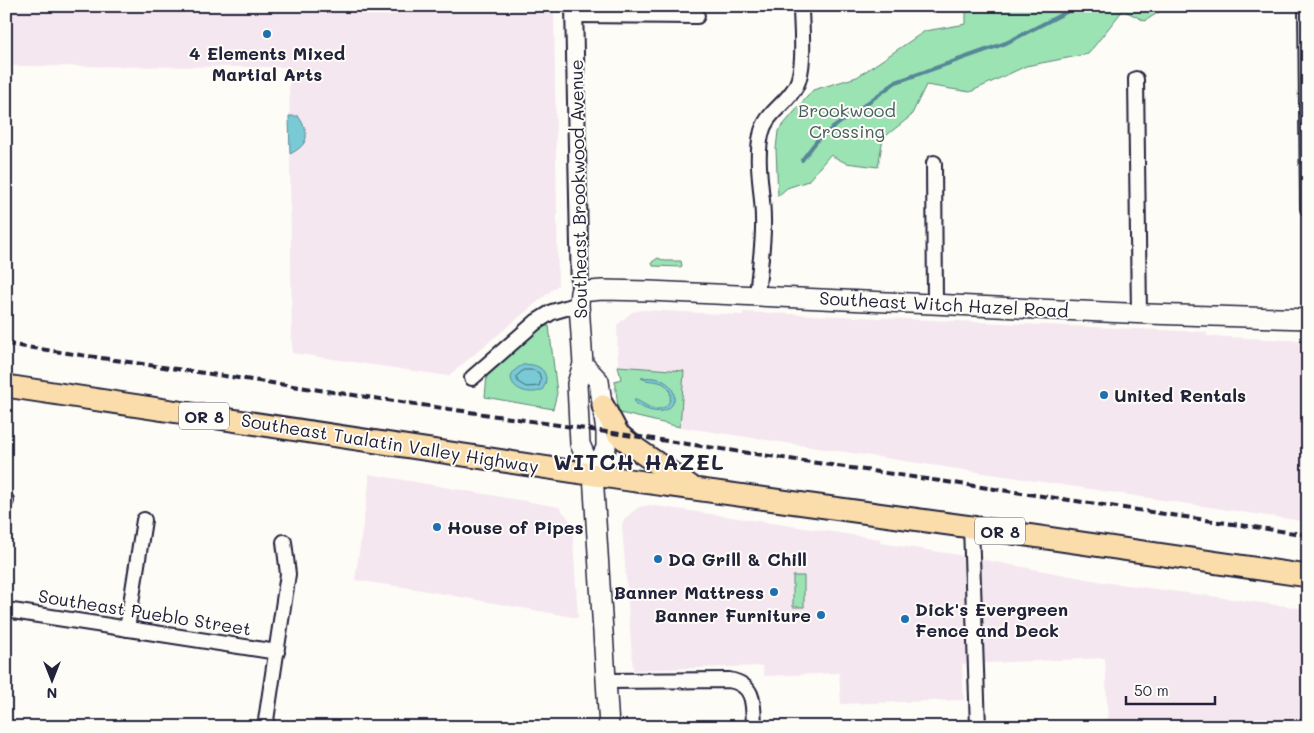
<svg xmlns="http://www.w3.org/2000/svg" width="1314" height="733" font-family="Mali,sans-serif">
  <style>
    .built { fill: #f5e7ef }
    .green { fill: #9be3b2; stroke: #5e8276 }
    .water { fill: #7acad6; stroke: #578798 }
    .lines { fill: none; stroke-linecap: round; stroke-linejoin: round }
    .shore { stroke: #456579; stroke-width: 1 }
    .stream { stroke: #578798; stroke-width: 4 }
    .minor-casing { stroke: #22223b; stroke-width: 18 }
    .tertiary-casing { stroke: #22223b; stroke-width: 20 }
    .secondary-casing { stroke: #22223b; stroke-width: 22 }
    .primary-casing { stroke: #22223b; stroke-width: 25 }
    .minor { stroke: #fdfcf7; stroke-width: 14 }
    .tertiary { stroke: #fdfcf7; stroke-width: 16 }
    .secondary { stroke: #fdfcf7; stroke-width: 19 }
    .primary { stroke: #faddab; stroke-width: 21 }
    .rail { stroke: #22223b; stroke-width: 4; stroke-dasharray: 8 4; stroke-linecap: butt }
    .poi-dot { fill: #1f6fb2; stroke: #fdfcf7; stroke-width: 2 }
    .labels { text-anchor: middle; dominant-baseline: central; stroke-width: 4; stroke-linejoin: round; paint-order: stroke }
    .shield { fill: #fdfcf7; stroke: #646373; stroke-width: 1 }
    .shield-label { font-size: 16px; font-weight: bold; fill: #22223b }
    .poi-label { font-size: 18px; font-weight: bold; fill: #22223b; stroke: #fdfcf7; text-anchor: start }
    .park-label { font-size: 18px; fill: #465c5f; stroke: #fdfcf7 }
    .street-label { font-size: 18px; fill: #22223b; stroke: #fdfcf7 }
    .district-label { font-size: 22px; font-weight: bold; letter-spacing: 1px; fill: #22223b; stroke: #fdfcf7 }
  </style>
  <rect width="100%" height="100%" fill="#fdfcf7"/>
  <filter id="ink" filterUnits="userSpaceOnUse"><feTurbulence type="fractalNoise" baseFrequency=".02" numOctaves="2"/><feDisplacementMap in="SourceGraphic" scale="10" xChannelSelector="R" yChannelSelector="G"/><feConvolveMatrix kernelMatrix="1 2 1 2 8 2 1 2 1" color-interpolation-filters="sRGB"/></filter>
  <g filter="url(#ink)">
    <!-- built -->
    <path class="built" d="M 6,6 L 554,6 L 558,285 L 448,376 L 292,353 L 289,67 L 6,66 Z
      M 643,310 L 743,315 L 743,312 L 1207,332 L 1207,336 L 1308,341 L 1308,522 L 680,427 L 684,372 L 618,366 L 617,325 L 632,312 Z
      M 369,474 L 559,507 L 572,523 L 578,618 L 416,589 L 355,580 L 369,483 Z
      M 649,505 L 880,539 L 880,543 L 953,554 L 1103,582 L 1308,609 L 1308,727 L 1108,727 L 1105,658 L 962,664 L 964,700 L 841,704 L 839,673 L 764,676 L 763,666 L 633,670 L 622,525 L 624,519 L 639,507 Z"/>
    <!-- green -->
    <path class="green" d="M 966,6 L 1168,6 L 1145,21 L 1123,10 L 1088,54 L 1026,66 L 970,92 L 926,85 L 911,116 L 883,138 L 878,167 L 846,163 L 830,155 L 808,181 L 787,188 L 778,196 L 776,149 L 778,131 L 813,90 L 857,77 L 925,31 L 966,24 Z
      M 658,258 L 665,261 L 681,261 L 682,266 L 680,267 L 653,266 L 652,262 Z
      M 540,326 L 549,326 L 557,393 L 553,409 L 485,397 L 487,375 L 528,333 Z
      M 618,366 L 684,371 L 680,427 L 620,413 L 618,408 L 615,381 L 621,379 Z
      M 793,576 L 804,576 L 804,607 L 793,607 Z"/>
    <!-- water -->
    <path class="water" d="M 289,116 L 298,116 C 310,133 310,144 290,154 Z
      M 523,365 C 539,362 553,374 542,390 C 521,399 496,377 523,365 Z
      M 641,378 C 690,372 682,432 636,404 L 634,399 C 642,402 650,410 660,409 C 672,407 674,390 664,384 C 657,380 648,382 641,378 Z"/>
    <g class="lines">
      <!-- shore -->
      <path class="shore" d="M 524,370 L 533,370 L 539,373 L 541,380 L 539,386 L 526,387 L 518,382 L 516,377 Z"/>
      <!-- stream -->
      <path class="stream" d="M 802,160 L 819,138 L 896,82 L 1006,43 L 1078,6"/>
      <defs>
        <path id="minor" d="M 1306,6 L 1308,209
          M 574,15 L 697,16
          M 1136,79 L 1139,314
          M 934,163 L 935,303
          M 757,296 C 759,270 764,244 763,219 C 763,192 755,162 761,135 C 765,113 786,105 796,86 C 806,67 801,28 801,6
          M 472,378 L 536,322 L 552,312 L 579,304
          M 6,501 L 6,500
          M 971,527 L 978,727
          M 6,610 L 277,652
          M 127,629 L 144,520
          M 607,681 L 729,680 C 756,685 753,705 754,727
          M 265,727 L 288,574 L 284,542"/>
        <path id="tertiary" d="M 574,6 L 580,292"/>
        <path id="secondary" d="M 583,364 L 599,381 L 606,432 L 606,448 L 593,474
          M 609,727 L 593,474 L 580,444 L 577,384 L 583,364 L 579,304 L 580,292 L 602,290 L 649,291 L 1148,314 L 1308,319"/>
        <path id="primary" d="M 6,386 L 629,480 L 971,527 L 1308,576
          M 603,406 L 618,434 L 635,448 L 690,486"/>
      </defs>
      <!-- minor casing -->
      <use href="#minor" class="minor-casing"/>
      <!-- tertiary casing -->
      <use href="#tertiary" class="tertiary-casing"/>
      <!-- secondary casing -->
      <use href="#secondary" class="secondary-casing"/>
      <!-- primary casing -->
      <use href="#primary" class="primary-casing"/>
      <!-- minor -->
      <use href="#minor" class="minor"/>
      <!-- tertiary -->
      <use href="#tertiary" class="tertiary"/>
      <!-- secondary -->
      <use href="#secondary" class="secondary"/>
      <!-- primary -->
      <use href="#primary" class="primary"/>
      <!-- rail -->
      <path class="rail" d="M 6,344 L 1308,535"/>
    </g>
  </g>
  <!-- markers -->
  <g class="poi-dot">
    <circle cx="267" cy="34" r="5"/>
    <circle cx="1104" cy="395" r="5"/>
    <circle cx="437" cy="527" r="5"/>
    <circle cx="658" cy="559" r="5"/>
    <circle cx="774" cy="592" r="5"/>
    <circle cx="821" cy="615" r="5"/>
    <circle cx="905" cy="619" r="5"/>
  </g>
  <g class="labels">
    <!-- shield labels -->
    <g class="shield">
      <rect x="179" y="402.5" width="50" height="27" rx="4"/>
      <rect x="975" y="517.5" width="50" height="27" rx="4"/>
    </g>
    <g class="shield-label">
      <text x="204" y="416">OR 8</text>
      <text x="1000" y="531">OR 8</text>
    </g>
    <!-- poi labels -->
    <g class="poi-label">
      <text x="267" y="53" text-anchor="middle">4 Elements Mixed<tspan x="267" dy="21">Martial Arts</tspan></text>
      <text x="1114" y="395">United Rentals</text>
      <text x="447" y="527">House of Pipes</text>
      <text x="668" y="559">DQ Grill &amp; Chill</text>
      <text x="764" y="592" text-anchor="end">Banner Mattress</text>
      <text x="915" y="609">Dick's Evergreen<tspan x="915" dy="21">Fence and Deck</tspan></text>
      <text x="811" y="615" text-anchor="end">Banner Furniture</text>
    </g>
    <!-- park labels -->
    <g class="park-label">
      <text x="847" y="110">Brookwood<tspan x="847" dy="21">Crossing</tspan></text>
    </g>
    <!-- street labels -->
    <g class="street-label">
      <text transform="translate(578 189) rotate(-91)">Southeast Brookwood Avenue</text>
      <text transform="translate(944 304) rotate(3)">Southeast Witch Hazel Road</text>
      <text transform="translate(390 443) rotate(9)">Southeast Tualatin Valley Highway</text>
      <text transform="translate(145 612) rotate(9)">Southeast Pueblo Street</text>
    </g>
    <!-- district labels -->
    <g class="district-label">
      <text x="639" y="461">WITCH HAZEL</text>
    </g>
  </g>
  <!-- margin -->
  <rect width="1314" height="733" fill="none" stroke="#fdfcf7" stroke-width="25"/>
  <rect x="12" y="12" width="1289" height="708" fill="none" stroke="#22223b" stroke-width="2" filter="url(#ink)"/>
  <!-- north arrow -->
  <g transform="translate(52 680) rotate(180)" stroke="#fdfcf7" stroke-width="4" paint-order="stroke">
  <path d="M0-4L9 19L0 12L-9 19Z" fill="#22223b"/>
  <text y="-8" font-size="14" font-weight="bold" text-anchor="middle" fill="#22223b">N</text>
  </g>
  <!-- scale -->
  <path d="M1126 696v8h89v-8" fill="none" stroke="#22223b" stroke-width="2.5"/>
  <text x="1134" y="696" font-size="15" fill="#22223b" stroke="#fdfcf7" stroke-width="4" paint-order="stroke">50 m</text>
</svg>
